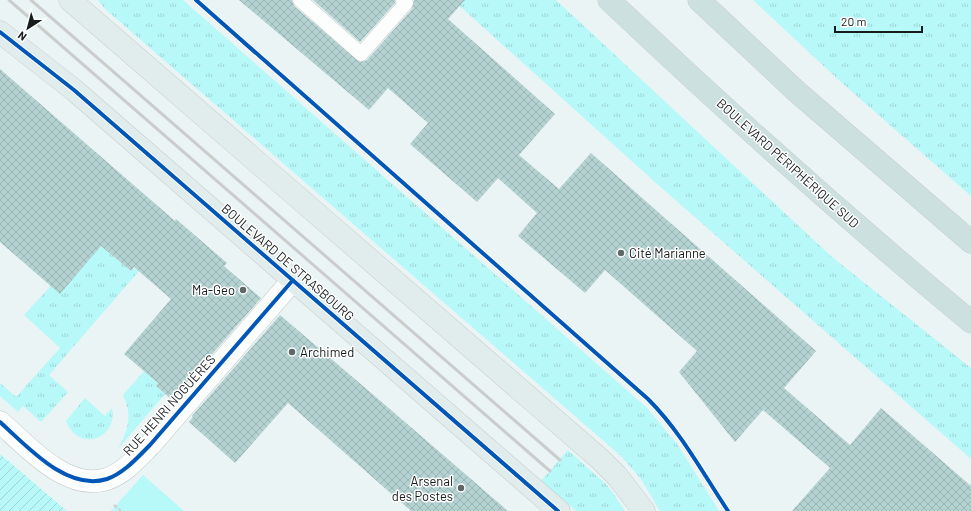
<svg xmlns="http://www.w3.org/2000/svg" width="971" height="511" font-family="Barlow,sans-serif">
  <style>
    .grass { fill: url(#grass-tufts) }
    .park { fill: #b7f8f8 }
    .garden { fill: url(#garden-furrows) }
    .building { fill: url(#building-cross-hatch) }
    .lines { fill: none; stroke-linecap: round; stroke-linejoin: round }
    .service-casing { stroke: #c0c7c7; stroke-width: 15 }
    .minor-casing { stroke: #c0c7c7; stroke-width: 23 }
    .primary-casing { stroke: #c9cdcd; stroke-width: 23 }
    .motorway-casing { stroke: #c9cdcd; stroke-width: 23 }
    .path { stroke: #ced1d1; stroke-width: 2.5; stroke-dasharray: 4 2; stroke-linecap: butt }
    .service { stroke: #fcfdfd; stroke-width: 14 }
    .minor { stroke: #fcfdfd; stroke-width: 22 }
    .primary { stroke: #e1ecec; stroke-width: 22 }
    .motorway { stroke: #cde0e0; stroke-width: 22 }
    .rail { stroke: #cbcdcd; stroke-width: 3 }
    .cycleway-casing { stroke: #fff; stroke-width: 6 }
    .cycleway { stroke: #0057b8; stroke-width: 4 }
    .poi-dot { fill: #606767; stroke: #fff; stroke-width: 1.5 }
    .labels { text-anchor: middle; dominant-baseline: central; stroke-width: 3; stroke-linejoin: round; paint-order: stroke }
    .street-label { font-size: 13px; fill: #161b1b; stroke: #fff }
    .poi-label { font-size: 13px; fill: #161b1b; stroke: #fff; text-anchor: start }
  </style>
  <defs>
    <pattern id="grass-tufts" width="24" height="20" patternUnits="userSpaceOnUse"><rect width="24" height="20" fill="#b7f8f8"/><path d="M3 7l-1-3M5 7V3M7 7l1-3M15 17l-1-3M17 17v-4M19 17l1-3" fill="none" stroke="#9dd4d4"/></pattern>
    <pattern id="garden-furrows" width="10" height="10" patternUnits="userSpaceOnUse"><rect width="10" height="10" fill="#b7f8f8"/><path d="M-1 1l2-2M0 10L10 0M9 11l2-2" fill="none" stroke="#9dd4d4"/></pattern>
    <pattern id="building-cross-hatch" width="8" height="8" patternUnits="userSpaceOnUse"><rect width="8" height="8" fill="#b5d2d2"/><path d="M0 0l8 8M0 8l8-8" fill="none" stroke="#9bb4b4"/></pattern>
  </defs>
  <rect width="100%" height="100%" fill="#eaf4f4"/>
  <!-- grass -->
  <path class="grass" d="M 98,0 L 183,0 L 646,407 L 677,444 L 719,511 L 660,511 L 641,479 L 621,456 L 105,9 Z
    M 453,0 L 556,0 L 832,257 L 971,368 L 971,459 L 656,183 Z
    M 753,0 L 971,0 L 971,196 L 842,83 Z
    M 101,246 L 131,271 L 134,268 L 139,271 L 49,375 L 68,392 L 41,422 L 23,406 L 18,412 L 0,396 L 0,383 L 16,397 L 60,348 L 24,315 L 51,286 Z
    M 144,371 L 158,383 L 156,386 L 165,394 L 118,449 C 128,430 133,416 123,395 Z
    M 85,398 L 105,416 L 112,408 C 118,438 79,454 66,421 Z
    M 568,450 L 608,486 L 625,511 L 576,511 L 541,481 Z"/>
  <!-- park -->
  <path class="park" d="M 143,475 L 184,511 L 111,511 Z"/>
  <!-- garden -->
  <path class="garden" d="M 0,454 L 67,511 L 0,511 Z"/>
  <!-- building -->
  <path class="building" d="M 239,0 L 292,0 L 294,6 L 360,62 L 367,60 L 412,9 L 414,0 L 465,0 L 448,19 L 555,114 L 519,155 L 559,189 L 591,153 L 816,351 L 784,388 L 850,445 L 881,408 L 971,486 L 971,511 L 792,511 L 830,468 L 763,410 L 735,442 L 679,372 L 697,351 L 605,270 L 585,293 L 518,236 L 537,213 L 498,178 L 477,202 L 410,144 L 428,123 L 388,88 L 369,110 Z
    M 313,0 L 395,0 L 395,3 L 360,42 Z
    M 0,69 L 175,221 L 176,219 L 227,263 L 224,266 L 261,298 L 172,400 L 156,386 L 158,383 L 124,354 L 171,299 L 134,267 L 131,271 L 101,246 L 60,294 L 0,242 Z
    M 280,315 L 391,410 L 508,511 L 411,511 L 288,403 L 235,463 L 189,422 L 193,417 L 192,416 Z"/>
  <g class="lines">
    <defs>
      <path id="service" d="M 300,0 L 361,54 L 406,3 L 403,0"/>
      <path id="minor" d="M 0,422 C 27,446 67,492 107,479 C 124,473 137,458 150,445 L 293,280"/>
      <path id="primary" d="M 70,0 L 600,459 L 617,476 L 644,511
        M 0,32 L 74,90 L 559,511"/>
      <path id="motorway" d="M 609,0 C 726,111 847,219 971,322
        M 699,0 L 796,91 L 971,242"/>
    </defs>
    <!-- service casing -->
    <use href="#service" class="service-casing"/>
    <!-- minor casing -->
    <use href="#minor" class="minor-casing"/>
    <!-- primary casing -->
    <use href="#primary" class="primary-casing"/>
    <!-- motorway casing -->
    <use href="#motorway" class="motorway-casing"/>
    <!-- path -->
    <path class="path" d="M 114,505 L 121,511"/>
    <!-- service -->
    <use href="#service" class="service"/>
    <!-- minor -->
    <use href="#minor" class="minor"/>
    <!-- primary -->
    <use href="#primary" class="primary"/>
    <!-- motorway -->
    <use href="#motorway" class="motorway"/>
    <!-- rail -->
    <path class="rail" d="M 9,0 L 550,471
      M 31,0 L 560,460"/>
    <defs>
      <path id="cycleway" d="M 196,0 L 648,399 C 681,432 702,472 728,511
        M 0,32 L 74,90 L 558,511
        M 0,422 C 27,446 67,492 107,479 C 124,473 137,458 150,445 L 293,280"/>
    </defs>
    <!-- cycleway casing -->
    <use href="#cycleway" class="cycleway-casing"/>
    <!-- cycleway -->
    <use href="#cycleway" class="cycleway"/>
  </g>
  <!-- markers -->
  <g class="poi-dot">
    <circle cx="621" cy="253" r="4"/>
    <circle cx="243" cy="290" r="4"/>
    <circle cx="292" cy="352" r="4"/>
    <circle cx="461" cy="488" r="4"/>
  </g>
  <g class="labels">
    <!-- street labels -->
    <g class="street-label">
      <text transform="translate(788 163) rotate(42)">BOULEVARD PÉRIPHÉRIQUE SUD</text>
      <text transform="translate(288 262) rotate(41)">BOULEVARD DE STRASBOURG</text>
      <text transform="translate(169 405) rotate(-48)">RUE HENRI NOGUÈRES</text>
    </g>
    <!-- poi labels -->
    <g class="poi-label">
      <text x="629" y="253">Cité Marianne</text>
      <text x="235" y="290" text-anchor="end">Ma-Geo</text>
      <text x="300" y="352">Archimed</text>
      <text x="453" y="481" text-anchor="end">Arsenal<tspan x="453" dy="15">des Postes</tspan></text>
    </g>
  </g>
  <!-- north arrow -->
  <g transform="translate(28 28) rotate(216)" stroke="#ffffff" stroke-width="3" paint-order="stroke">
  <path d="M0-3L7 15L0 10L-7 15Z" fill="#161b1b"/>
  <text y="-6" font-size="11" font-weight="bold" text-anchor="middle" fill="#161b1b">N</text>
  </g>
  <!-- scale -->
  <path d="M835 26v6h87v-6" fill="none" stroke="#161b1b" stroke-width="2"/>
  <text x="841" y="26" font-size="12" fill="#161b1b" stroke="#ffffff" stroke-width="3" paint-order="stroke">20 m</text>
</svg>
